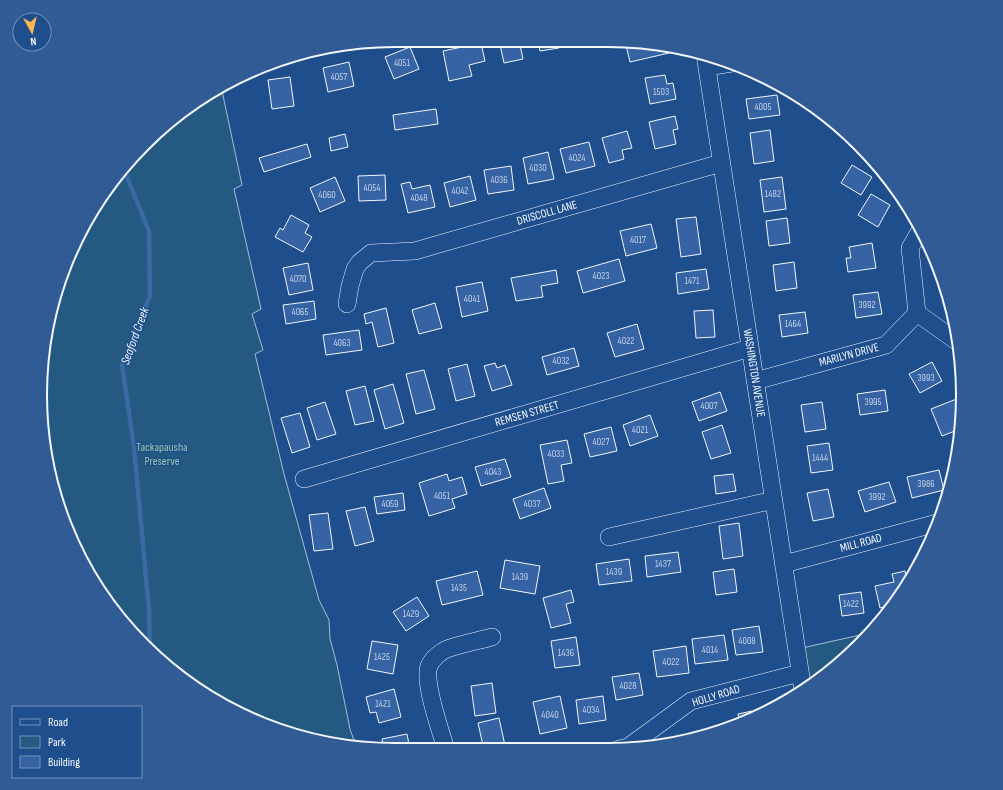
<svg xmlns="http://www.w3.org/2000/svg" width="1003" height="790" font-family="'Sofia Sans Condensed',sans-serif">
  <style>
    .green { fill: #245a82; stroke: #a8bbd7 }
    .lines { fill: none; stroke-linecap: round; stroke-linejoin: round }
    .stream { stroke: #3b69a3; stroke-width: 4.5 }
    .building { fill: #3563a3; stroke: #f2f6ff }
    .minor-casing { stroke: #f2f6ff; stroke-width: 18 }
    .minor { stroke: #1f4e8c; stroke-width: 17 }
    .labels { text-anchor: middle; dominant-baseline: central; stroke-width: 3; stroke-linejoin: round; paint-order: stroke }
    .number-label { font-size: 10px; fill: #c3d1e8 }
    .street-label { font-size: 12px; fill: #f2f6ff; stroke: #1f4e8c }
    .park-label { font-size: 12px; fill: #97c8a6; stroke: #1f4e8c }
    .water-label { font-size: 13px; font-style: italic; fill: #f2f6ff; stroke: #1f4e8c }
    .rim { fill: none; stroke: #f2f6ff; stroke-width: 2 }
  </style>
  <rect width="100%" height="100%" fill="#1f4e8c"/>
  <!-- green -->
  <path class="green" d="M 221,86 L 242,185 L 234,189 L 261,309 L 252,314 L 263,350 L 255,354 L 284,474 L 319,600 L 329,620 L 330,639 L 337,665 L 350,729 L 356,746 L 326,743 L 259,723 L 198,690 L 144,646 L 88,573 L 52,487 L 40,395 L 52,303 L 87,218 L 144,144 Z
    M 869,633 L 842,662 L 808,687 L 802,648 Z"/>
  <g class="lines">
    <!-- stream -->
    <path class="stream" d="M 124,170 L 149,231 L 150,296 L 122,365 L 134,447 L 149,610 L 150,651"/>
  </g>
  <!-- building -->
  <path class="building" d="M 499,40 L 519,40 L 523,59 L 504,63 Z
    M 538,40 L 557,41 L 559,48 L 540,51 Z
    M 639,42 L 667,48 L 669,53 L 630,62 L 626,45 Z
    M 481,43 L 485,61 L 469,65 L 472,76 L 449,81 L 443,51 Z
    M 410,47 L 419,69 L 394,79 L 385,57 Z
    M 349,62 L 354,86 L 328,92 L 323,68 Z
    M 665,75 L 667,84 L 673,83 L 676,99 L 650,104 L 645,78 Z
    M 290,77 L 294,106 L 272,109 L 268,80 Z
    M 777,95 L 780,115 L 749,119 L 746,99 Z
    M 436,109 L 438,124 L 395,130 L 393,115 Z
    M 675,116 L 678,129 L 673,130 L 676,144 L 655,149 L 649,122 Z
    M 770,130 L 774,161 L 754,164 L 750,133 Z
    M 627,131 L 632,148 L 622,150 L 624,159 L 609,163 L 602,138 Z
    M 345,134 L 348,147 L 331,151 L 329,138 Z
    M 589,142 L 595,166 L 566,173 L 560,149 Z
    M 307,144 L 311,157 L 264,172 L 259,158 Z
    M 548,152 L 554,179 L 528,184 L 523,158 Z
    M 852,165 L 872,177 L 861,195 L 841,183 Z
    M 511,166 L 514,190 L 488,194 L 484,170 Z
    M 385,175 L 386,200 L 359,201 L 358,176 Z
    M 470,176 L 476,200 L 450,207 L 444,183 Z
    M 335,177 L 345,201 L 320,212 L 310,188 Z
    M 782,177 L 786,209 L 764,212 L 760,180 Z
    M 410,182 L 412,189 L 430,185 L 435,207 L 408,213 L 401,184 Z
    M 871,194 L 890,205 L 878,227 L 858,215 Z
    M 291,215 L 309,225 L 305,233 L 312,237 L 303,252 L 275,237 L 280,228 L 283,230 Z
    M 696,217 L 701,254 L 681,257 L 676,219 Z
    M 787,218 L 790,243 L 769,246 L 766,221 Z
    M 651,224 L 657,248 L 626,256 L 620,231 Z
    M 872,243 L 876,268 L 848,272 L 846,258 L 851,258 L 849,247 Z
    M 619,259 L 625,281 L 583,293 L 577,271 Z
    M 794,262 L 797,288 L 776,291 L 773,265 Z
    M 308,263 L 313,290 L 289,295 L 283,268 Z
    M 706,269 L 709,289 L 678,294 L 676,273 Z
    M 556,270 L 558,283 L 541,286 L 543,297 L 516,301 L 511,278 Z
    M 482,282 L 488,311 L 462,317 L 456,287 Z
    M 878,292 L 882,314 L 856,318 L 853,295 Z
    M 314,301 L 316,319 L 286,324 L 283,305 Z
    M 435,303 L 442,328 L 419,334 L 412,310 Z
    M 386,308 L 394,343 L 378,347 L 372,322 L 366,324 L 364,314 Z
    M 713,310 L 715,337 L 696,338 L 694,311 Z
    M 805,312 L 808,333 L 782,337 L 779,315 Z
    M 637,324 L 644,349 L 615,357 L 607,333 Z
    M 359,330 L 362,350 L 326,355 L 323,335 Z
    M 574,348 L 579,366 L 547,375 L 542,357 Z
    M 932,362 L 942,381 L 920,393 L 909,374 Z
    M 495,363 L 497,368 L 505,365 L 512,385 L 492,391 L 484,366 Z
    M 467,364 L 475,396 L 456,401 L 448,369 Z
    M 424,370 L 435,409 L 416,414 L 406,374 Z
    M 393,384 L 404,423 L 385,429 L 374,390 Z
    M 365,386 L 374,421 L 355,425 L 346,391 Z
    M 885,390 L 888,411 L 860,415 L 857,394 Z
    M 720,392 L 727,411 L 699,421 L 692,402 Z
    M 959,398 L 962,405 L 962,418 L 960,429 L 942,436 L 931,409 Z
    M 325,402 L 336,434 L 317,440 L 307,408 Z
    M 822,402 L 826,429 L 805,432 L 801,405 Z
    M 300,413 L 310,447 L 292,453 L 281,418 Z
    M 650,415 L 658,436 L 630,446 L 623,425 Z
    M 722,425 L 731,453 L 711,459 L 702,432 Z
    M 611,427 L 617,451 L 590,457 L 584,434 Z
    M 567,440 L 572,463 L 561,465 L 564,481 L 548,484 L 540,445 Z
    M 829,443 L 833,470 L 811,473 L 807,446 Z
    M 505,459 L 511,477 L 481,486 L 475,467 Z
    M 939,470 L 944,490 L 912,498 L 907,477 Z
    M 447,474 L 449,481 L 462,477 L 467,494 L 452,499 L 455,508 L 429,516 L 419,483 Z
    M 733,474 L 736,491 L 716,494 L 714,476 Z
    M 889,482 L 896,502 L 865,512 L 858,491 Z
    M 544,488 L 551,508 L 520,519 L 513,499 Z
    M 828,489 L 834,517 L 813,521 L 807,493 Z
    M 403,493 L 405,510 L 377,514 L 374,497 Z
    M 365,507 L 374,541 L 355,546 L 346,511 Z
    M 328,513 L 333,549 L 314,551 L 309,515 Z
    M 739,523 L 743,556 L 723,559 L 719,526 Z
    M 678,552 L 681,572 L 647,577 L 645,556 Z
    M 629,559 L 632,581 L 599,585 L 596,564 Z
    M 505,560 L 540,566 L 535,594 L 500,588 Z
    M 734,569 L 737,592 L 716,595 L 713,572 Z
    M 477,571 L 483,595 L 442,605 L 436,581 Z
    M 905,571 L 907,583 L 894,604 L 880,608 L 875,586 L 894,582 L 892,574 Z
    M 571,590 L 574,602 L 566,604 L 571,623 L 551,628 L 543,598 Z
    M 861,592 L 864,613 L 842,616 L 839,595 Z
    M 417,597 L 429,616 L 406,631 L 393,612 Z
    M 759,626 L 763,652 L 736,655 L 732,630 Z
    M 724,635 L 728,660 L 695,664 L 692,639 Z
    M 576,637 L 580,665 L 555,668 L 551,641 Z
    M 372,641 L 398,645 L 393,674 L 367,669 Z
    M 686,646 L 689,673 L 657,677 L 653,651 Z
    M 639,673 L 643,695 L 616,700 L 612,677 Z
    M 492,683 L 496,713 L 475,716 L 471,686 Z
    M 394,689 L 401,717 L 379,723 L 376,712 L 370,713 L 366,697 Z
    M 560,696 L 567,728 L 540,734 L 533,702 Z
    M 603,696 L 606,720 L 579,724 L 576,700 Z
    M 752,711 L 753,717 L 740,723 L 738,714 Z
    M 499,718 L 506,750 L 484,750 L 478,723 Z
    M 407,734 L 410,750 L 384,749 L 382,739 Z"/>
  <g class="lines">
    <defs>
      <path id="minor" d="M 705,55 L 803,690
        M 707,67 L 732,63
        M 347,304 L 350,286 L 355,269 L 360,262 L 371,253 L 415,251 L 721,163
        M 917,313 L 959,343
        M 755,381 L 886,345 L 917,313 L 910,248 L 921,229
        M 304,479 L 750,348
        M 609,537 L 774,500
        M 784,564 L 937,523
        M 619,749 L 628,747 L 691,701 L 800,673
        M 446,750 C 441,731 423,683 429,666 C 432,659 440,652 447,649 C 461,644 477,641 492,637"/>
    </defs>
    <!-- minor casing -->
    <use href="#minor" class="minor-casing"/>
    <!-- minor -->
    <use href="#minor" class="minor"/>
  </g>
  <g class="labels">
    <!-- number labels -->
    <g class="number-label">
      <text x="402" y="63">4051</text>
      <text x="339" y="77">4057</text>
      <text x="661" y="92">1503</text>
      <text x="763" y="107">4005</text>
      <text x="577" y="158">4024</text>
      <text x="538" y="168">4030</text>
      <text x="499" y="180">4036</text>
      <text x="372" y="188">4054</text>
      <text x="460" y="191">4042</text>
      <text x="773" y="194">1482</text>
      <text x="327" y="195">4060</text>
      <text x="419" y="198">4048</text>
      <text x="638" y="240">4017</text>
      <text x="601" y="276">4023</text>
      <text x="298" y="279">4070</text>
      <text x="692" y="281">1471</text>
      <text x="472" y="299">4041</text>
      <text x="867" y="305">3992</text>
      <text x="300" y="312">4065</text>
      <text x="793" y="324">1464</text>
      <text x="626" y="341">4022</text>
      <text x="342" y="343">4063</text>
      <text x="561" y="361">4032</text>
      <text x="926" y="378">3993</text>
      <text x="873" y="402">3995</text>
      <text x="709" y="406">4007</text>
      <text x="640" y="430">4021</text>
      <text x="601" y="442">4027</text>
      <text x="556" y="454">4033</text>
      <text x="820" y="458">1444</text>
      <text x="493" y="472">4043</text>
      <text x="926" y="484">3986</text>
      <text x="442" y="496">4051</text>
      <text x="877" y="497">3992</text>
      <text x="390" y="504">4059</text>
      <text x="532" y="504">4037</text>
      <text x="663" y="564">1437</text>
      <text x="614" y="572">1439</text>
      <text x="520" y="577">1439</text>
      <text x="459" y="588">1435</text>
      <text x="851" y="604">1422</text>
      <text x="411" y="614">1429</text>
      <text x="747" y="641">4008</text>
      <text x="710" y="650">4014</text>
      <text x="566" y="653">1436</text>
      <text x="382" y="657">1425</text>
      <text x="671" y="662">4022</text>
      <text x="628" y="686">4028</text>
      <text x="383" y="704">1421</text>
      <text x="591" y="710">4034</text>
      <text x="550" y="715">4040</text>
    </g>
    <!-- street labels -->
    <g class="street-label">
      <text transform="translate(547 213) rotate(-16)">DRISCOLL LANE</text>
      <text transform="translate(849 355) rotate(-15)">MARILYN DRIVE</text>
      <text transform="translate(754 373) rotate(81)">WASHINGTON AVENUE</text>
      <text transform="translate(527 414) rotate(-16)">REMSEN STREET</text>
      <text transform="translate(861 543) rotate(-15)">MILL ROAD</text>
      <text transform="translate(716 696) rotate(-17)">HOLLY ROAD</text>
    </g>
    <!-- park labels -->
    <g class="park-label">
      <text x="162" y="447">Tackapausha<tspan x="162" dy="14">Preserve</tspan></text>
    </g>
    <!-- water labels -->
    <g class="water-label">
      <text transform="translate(135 336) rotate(-70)">Seaford Creek</text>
    </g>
  </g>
  <!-- crop -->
  <path d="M0 0H1003V790H0ZM395 47H608A348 348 0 0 1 956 395V395A348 348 0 0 1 608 743H395A348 348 0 0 1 47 395V395A348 348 0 0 1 395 47Z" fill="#305b95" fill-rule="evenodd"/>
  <path class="rim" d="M395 47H608A348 348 0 0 1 956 395V395A348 348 0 0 1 608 743H395A348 348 0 0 1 47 395V395A348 348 0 0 1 395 47Z"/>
  <!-- legend -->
  <rect x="12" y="706" width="130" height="72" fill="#1f4e8c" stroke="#7391ba"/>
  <rect x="20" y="719" width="20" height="6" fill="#1f4e8c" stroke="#7391ba"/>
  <text x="48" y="726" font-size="12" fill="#f2f6ff">Road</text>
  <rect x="20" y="736" width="20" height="12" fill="#245a82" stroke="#7391ba"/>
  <text x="48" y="746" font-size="12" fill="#f2f6ff">Park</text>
  <rect x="20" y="756" width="20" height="12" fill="#3563a3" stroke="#7391ba"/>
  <text x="48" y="766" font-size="12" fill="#f2f6ff">Building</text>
  <!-- north arrow -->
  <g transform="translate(32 32) rotate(172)"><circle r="19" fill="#1f4e8c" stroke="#7391ba"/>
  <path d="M0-3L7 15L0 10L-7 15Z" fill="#ffb74d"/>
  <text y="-6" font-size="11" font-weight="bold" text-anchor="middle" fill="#f2f6ff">N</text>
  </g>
</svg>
